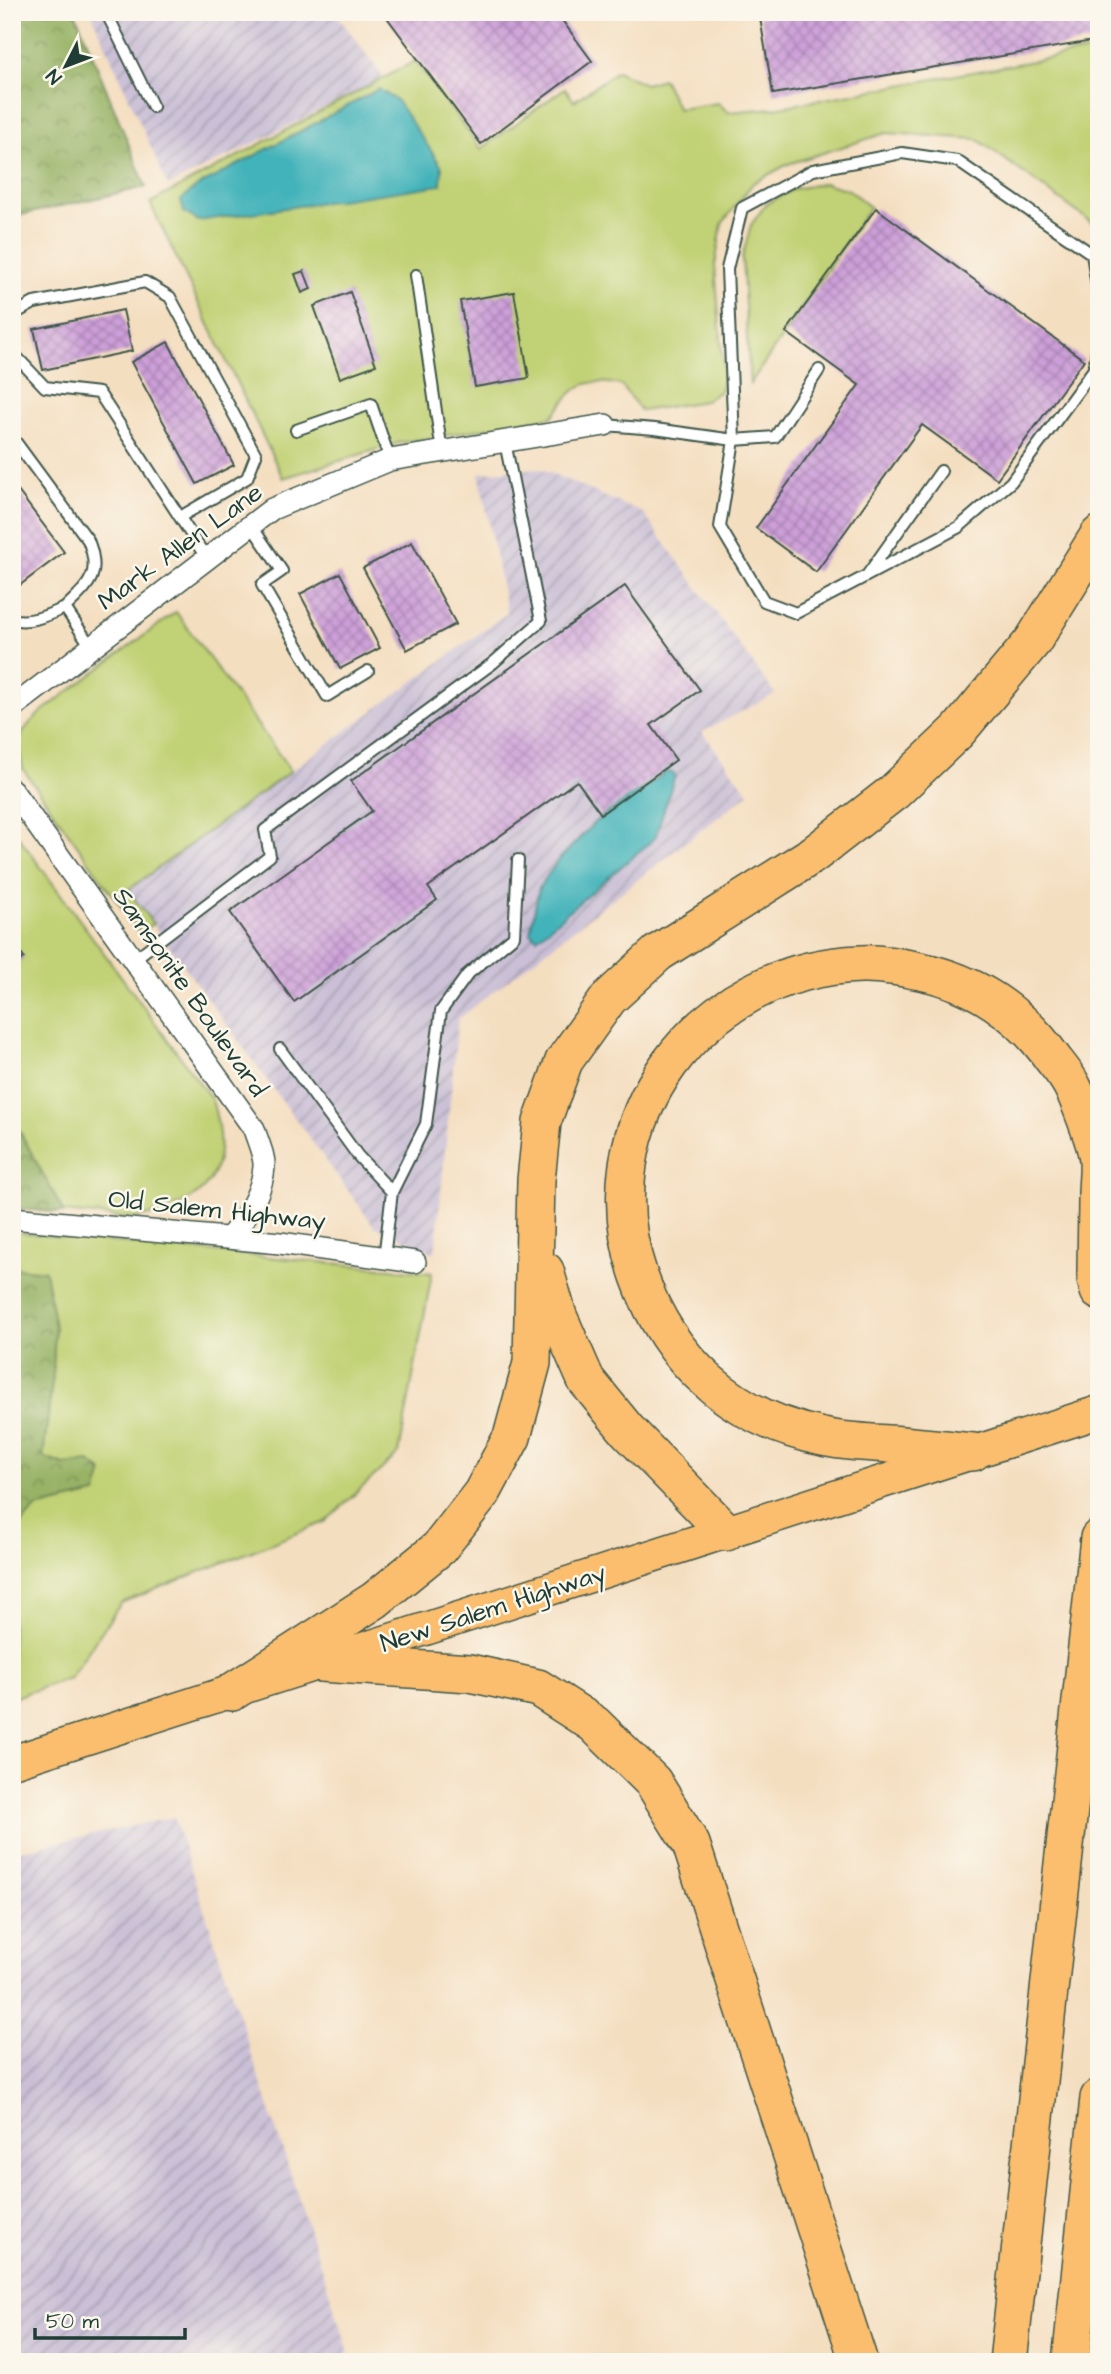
<svg xmlns="http://www.w3.org/2000/svg" width="1111" height="2374" font-family="'Architects Daughter',sans-serif">
  <style>
    .industrial { fill: url(#industrial-furrows) }
    .green { fill: #c1d174; stroke: #708754; stroke-width: 2 }
    .forest { fill: url(#forest-crowns); stroke: #5c784d; stroke-width: 2 }
    .water { fill: #43b3ba; stroke: #317877; stroke-width: 2 }
    .building { fill: url(#building-cross-hatch) }
    .lines { fill: none; stroke-linecap: round; stroke-linejoin: round }
    .service-casing { stroke: #3f5549; stroke-width: 14 }
    .minor-casing { stroke: #3f5549; stroke-width: 24 }
    .primary-casing { stroke: #3f5549; stroke-width: 35 }
    .motorway-casing { stroke: #3f5549; stroke-width: 40 }
    .service { stroke: #fff; stroke-width: 10 }
    .minor { stroke: #fff; stroke-width: 21 }
    .primary { stroke: #fbbe6e; stroke-width: 32 }
    .motorway { stroke: #fbbe6e; stroke-width: 37 }
    .labels { text-anchor: middle; dominant-baseline: central; stroke-width: 5; stroke-linejoin: round; paint-order: stroke }
    .street-label { font-size: 26px; fill: #1f3d34; stroke: #fbf7ec }
  </style>
  <defs>
    <pattern id="industrial-furrows" width="10" height="10" patternUnits="userSpaceOnUse" patternTransform="scale(1.75)"><rect width="10" height="10" fill="#cabfd6"/><path d="M-1 1l2-2M0 10L10 0M9 11l2-2" fill="none" stroke="#a39cae"/></pattern>
    <pattern id="forest-crowns" width="20" height="18" patternUnits="userSpaceOnUse" patternTransform="scale(1.75)"><rect width="20" height="18" fill="#98b366"/><path d="M2 6a3 3 0 1 1 6 0M12 15a3 3 0 1 1 6 0" fill="none" stroke="#7b9355"/></pattern>
    <pattern id="building-cross-hatch" width="8" height="8" patternUnits="userSpaceOnUse" patternTransform="scale(1.75)"><rect width="8" height="8" fill="#cd9fd9"/><path d="M0 0l8 8M0 8l8-8" fill="none" stroke="#a683b1"/></pattern>
  </defs>
  <rect width="100%" height="100%" fill="#fbf7ec"/>
  <filter id="ink" filterUnits="userSpaceOnUse"><feTurbulence type="fractalNoise" baseFrequency=".0143" numOctaves="2"/><feDisplacementMap in="SourceGraphic" scale="14" xChannelSelector="R" yChannelSelector="G"/><feConvolveMatrix kernelMatrix="1 2 1 2 8 2 1 2 1" color-interpolation-filters="sRGB"/></filter>
  <filter id="wash" filterUnits="userSpaceOnUse"><feTurbulence type="fractalNoise" baseFrequency=".00686" numOctaves="4" result="noise"/><feDisplacementMap in="SourceGraphic" scale="28" xChannelSelector="R" yChannelSelector="G"/><feGaussianBlur stdDeviation="1.57" result="paint"/><feColorMatrix in="noise" values="0 0 0 0 0 0 0 0 0 0 0 0 0 0 0 0 0 1.4 0 .05"/><feComposite in="paint" operator="in"/></filter>
  <g filter="url(#wash)">
    <rect width="100%" height="100%" fill="#f4dec0"/>
    <!-- industrial -->
    <path class="industrial" d="M 91,12 L 335,12 L 384,78 L 168,186 Z
      M 539,468 L 643,513 L 775,694 L 702,732 L 749,793 L 458,1019 L 435,1253 L 374,1226 L 128,890 L 507,613 L 479,473 Z
      M 174,1817 L 352,2362 L 12,2362 L 12,1852 Z"/>
    <!-- green -->
    <path class="green" d="M 1099,49 L 1099,228 L 977,139 L 886,133 L 788,164 L 753,183 L 722,224 L 715,266 L 724,378 L 720,391 L 705,401 L 641,411 L 621,385 C 582,377 575,386 552,417 L 398,443 L 283,478 L 150,203 L 415,61 L 481,149 L 565,88 L 574,101 L 617,71 L 645,84 L 663,79 L 678,109 L 718,103 L 728,112 L 775,108 Z
      M 825,183 L 849,190 L 870,207 L 750,384 L 742,258 L 751,225 L 766,204 L 794,189 Z
      M 176,612 L 291,771 L 128,890 L 153,924 L 139,932 L 23,769 C 15,739 19,733 41,712 Z
      M 12,828 L 212,1100 C 234,1172 208,1204 137,1218 C 125,1220 111,1216 99,1215 C 70,1213 41,1210 12,1208 Z
      M 12,1232 L 432,1273 L 399,1453 L 325,1522 L 121,1603 L 70,1678 L 12,1698 Z"/>
    <!-- forest -->
    <path class="forest" d="M 12,12 L 75,12 L 146,187 L 12,217 Z
      M 12,1117 L 64,1213 L 12,1208 Z
      M 17,1268 L 45,1271 L 55,1327 L 53,1375 L 43,1457 L 64,1465 L 89,1462 L 103,1472 L 96,1494 L 36,1508 L 17,1528 L 12,1530 L 12,1399 L 15,1382 L 12,1367 L 12,1274 Z"/>
    <!-- water -->
    <path class="water" d="M 379,89 L 397,101 L 442,167 L 441,185 L 198,221 L 184,212 L 181,200 L 196,187 Z
      M 668,771 L 675,775 L 655,838 L 537,938 L 530,932 L 539,888 L 557,862 L 595,822 Z"/>
    <g id="blocks">
      <!-- building -->
      <path class="building" d="M 383,12 L 556,12 L 592,61 L 481,144 Z
        M 759,12 L 1099,12 L 1099,40 L 773,94 Z
        M 876,208 L 1084,360 L 997,479 L 922,425 L 816,572 L 756,528 L 859,385 L 786,332 Z
        M 304,271 L 311,289 L 302,293 L 295,274 Z
        M 350,292 L 376,365 L 340,378 L 314,306 Z
        M 514,292 L 529,378 L 475,387 L 460,301 Z
        M 123,310 L 132,351 L 43,370 L 34,329 Z
        M 168,342 L 234,465 L 197,484 L 131,362 Z
        M 12,483 L 64,552 L 16,588 L 12,583 Z
        M 412,542 L 456,624 L 407,650 L 363,568 Z
        M 340,573 L 380,648 L 340,669 L 300,594 Z
        M 625,586 L 700,690 L 651,725 L 676,760 L 601,814 L 577,781 L 428,887 L 437,900 L 294,1002 L 230,912 L 372,811 L 351,781 Z
        M 12,941 L 24,958 L 12,966 Z"/>
    </g>
  </g>
  <g filter="url(#ink)">
    <use href="#blocks" fill-opacity="0" stroke="#3f5549" stroke-width="2"/>
    <g class="lines">
      <defs>
        <path id="service" d="M 106,12 L 153,107
          M 622,12 L 624,12
          M 416,275 L 442,452
          M 1099,299 L 1092,254 L 957,161 L 902,153 L 813,170 L 742,208 L 727,269 L 734,440 L 720,527 L 764,601 L 796,613 L 959,527 L 1011,482 L 1094,369 L 1099,336
          M 12,315 L 34,303 L 145,282 L 170,297 L 256,455 L 247,478 L 180,517
          M 12,349 L 13,353 L 45,387 L 99,393 L 207,559
          M 605,425 L 655,429 L 734,440 L 775,437 L 819,370
          M 296,430 L 371,404 L 390,460
          M 12,437 L 88,540 C 102,576 89,584 65,608 L 92,648
          M 251,525 L 282,571 L 262,585 L 327,696 L 368,671
          M 868,574 L 941,471
          M 12,619 C 30,624 48,615 65,608
          M 133,960 L 270,856 L 265,830 L 493,663 L 541,621 L 505,442
          M 280,1049 L 358,1156 L 392,1192 L 384,1258
          M 392,1192 L 426,1124 L 441,1011 L 468,974 L 514,936 L 518,860"/>
        <path id="minor" d="M 12,708 L 272,509 L 390,460 L 605,425
          M 12,790 L 254,1129 C 257,1140 265,1156 264,1167 C 262,1193 246,1218 230,1237
          M 12,1218 L 280,1243 L 415,1262"/>
        <path id="primary" d="M 12,1762 L 1099,1412"/>
        <path id="motorway" d="M 545,1271 L 558,1316 L 586,1380 L 627,1430 L 726,1532
          M 973,1452 C 945,1449 916,1446 888,1444 C 866,1442 844,1442 823,1437 C 733,1419 669,1361 639,1276 C 585,1121 700,969 861,964 C 881,963 901,967 920,971 C 975,982 1021,1013 1053,1059 C 1060,1068 1067,1076 1072,1086 C 1079,1099 1094,1139 1097,1154 C 1100,1166 1097,1181 1097,1193 C 1097,1222 1096,1250 1096,1279 L 1099,1291
          M 321,1663 L 470,1673 L 538,1688 L 594,1724 L 653,1782 L 691,1844 L 859,2362
          M 232,1692 L 375,1600 L 439,1548 L 482,1493 L 512,1437 L 532,1363 L 536,1180 L 542,1122 L 564,1061 L 609,998 L 658,953 L 814,854 L 894,792 L 958,731 L 1033,641 L 1099,535
          M 1008,2362 L 1099,1538
          M 1071,2362 L 1099,2098"/>
      </defs>
      <!-- service casing -->
      <use href="#service" class="service-casing"/>
      <!-- minor casing -->
      <use href="#minor" class="minor-casing"/>
      <!-- primary casing -->
      <use href="#primary" class="primary-casing"/>
      <!-- motorway casing -->
      <use href="#motorway" class="motorway-casing"/>
      <!-- service -->
      <use href="#service" class="service"/>
      <!-- minor -->
      <use href="#minor" class="minor"/>
      <!-- primary -->
      <use href="#primary" class="primary"/>
      <!-- motorway -->
      <use href="#motorway" class="motorway"/>
    </g>
  </g>
  <g class="labels">
    <!-- street labels -->
    <g class="street-label">
      <text transform="translate(180 547) rotate(-36)">Mark Allen Lane</text>
      <text transform="translate(190 992) rotate(55)">Samsonite Boulevard</text>
      <text transform="translate(217 1210) rotate(6)">Old Salem Highway</text>
      <text transform="translate(493 1608) rotate(-18)">New Salem Highway</text>
    </g>
  </g>
  <!-- margin -->
  <rect width="1111" height="2374" fill="none" stroke="#fbf7ec" stroke-width="42"/>
  <!-- north arrow -->
  <g transform="translate(66 66) rotate(228)" stroke="#fbf7ec" stroke-width="5" paint-order="stroke">
  <path d="M0-5L12 26L0 18L-12 26Z" fill="#1f3d34"/>
  <text y="-10" font-size="19" font-weight="bold" text-anchor="middle" fill="#1f3d34">N</text>
  </g>
  <!-- scale -->
  <path d="M35 2328v10h150v-10" fill="none" stroke="#1f3d34" stroke-width="3.5"/>
  <text x="46" y="2328" font-size="21" fill="#1f3d34" stroke="#fbf7ec" stroke-width="5" paint-order="stroke">50 m</text>
</svg>
